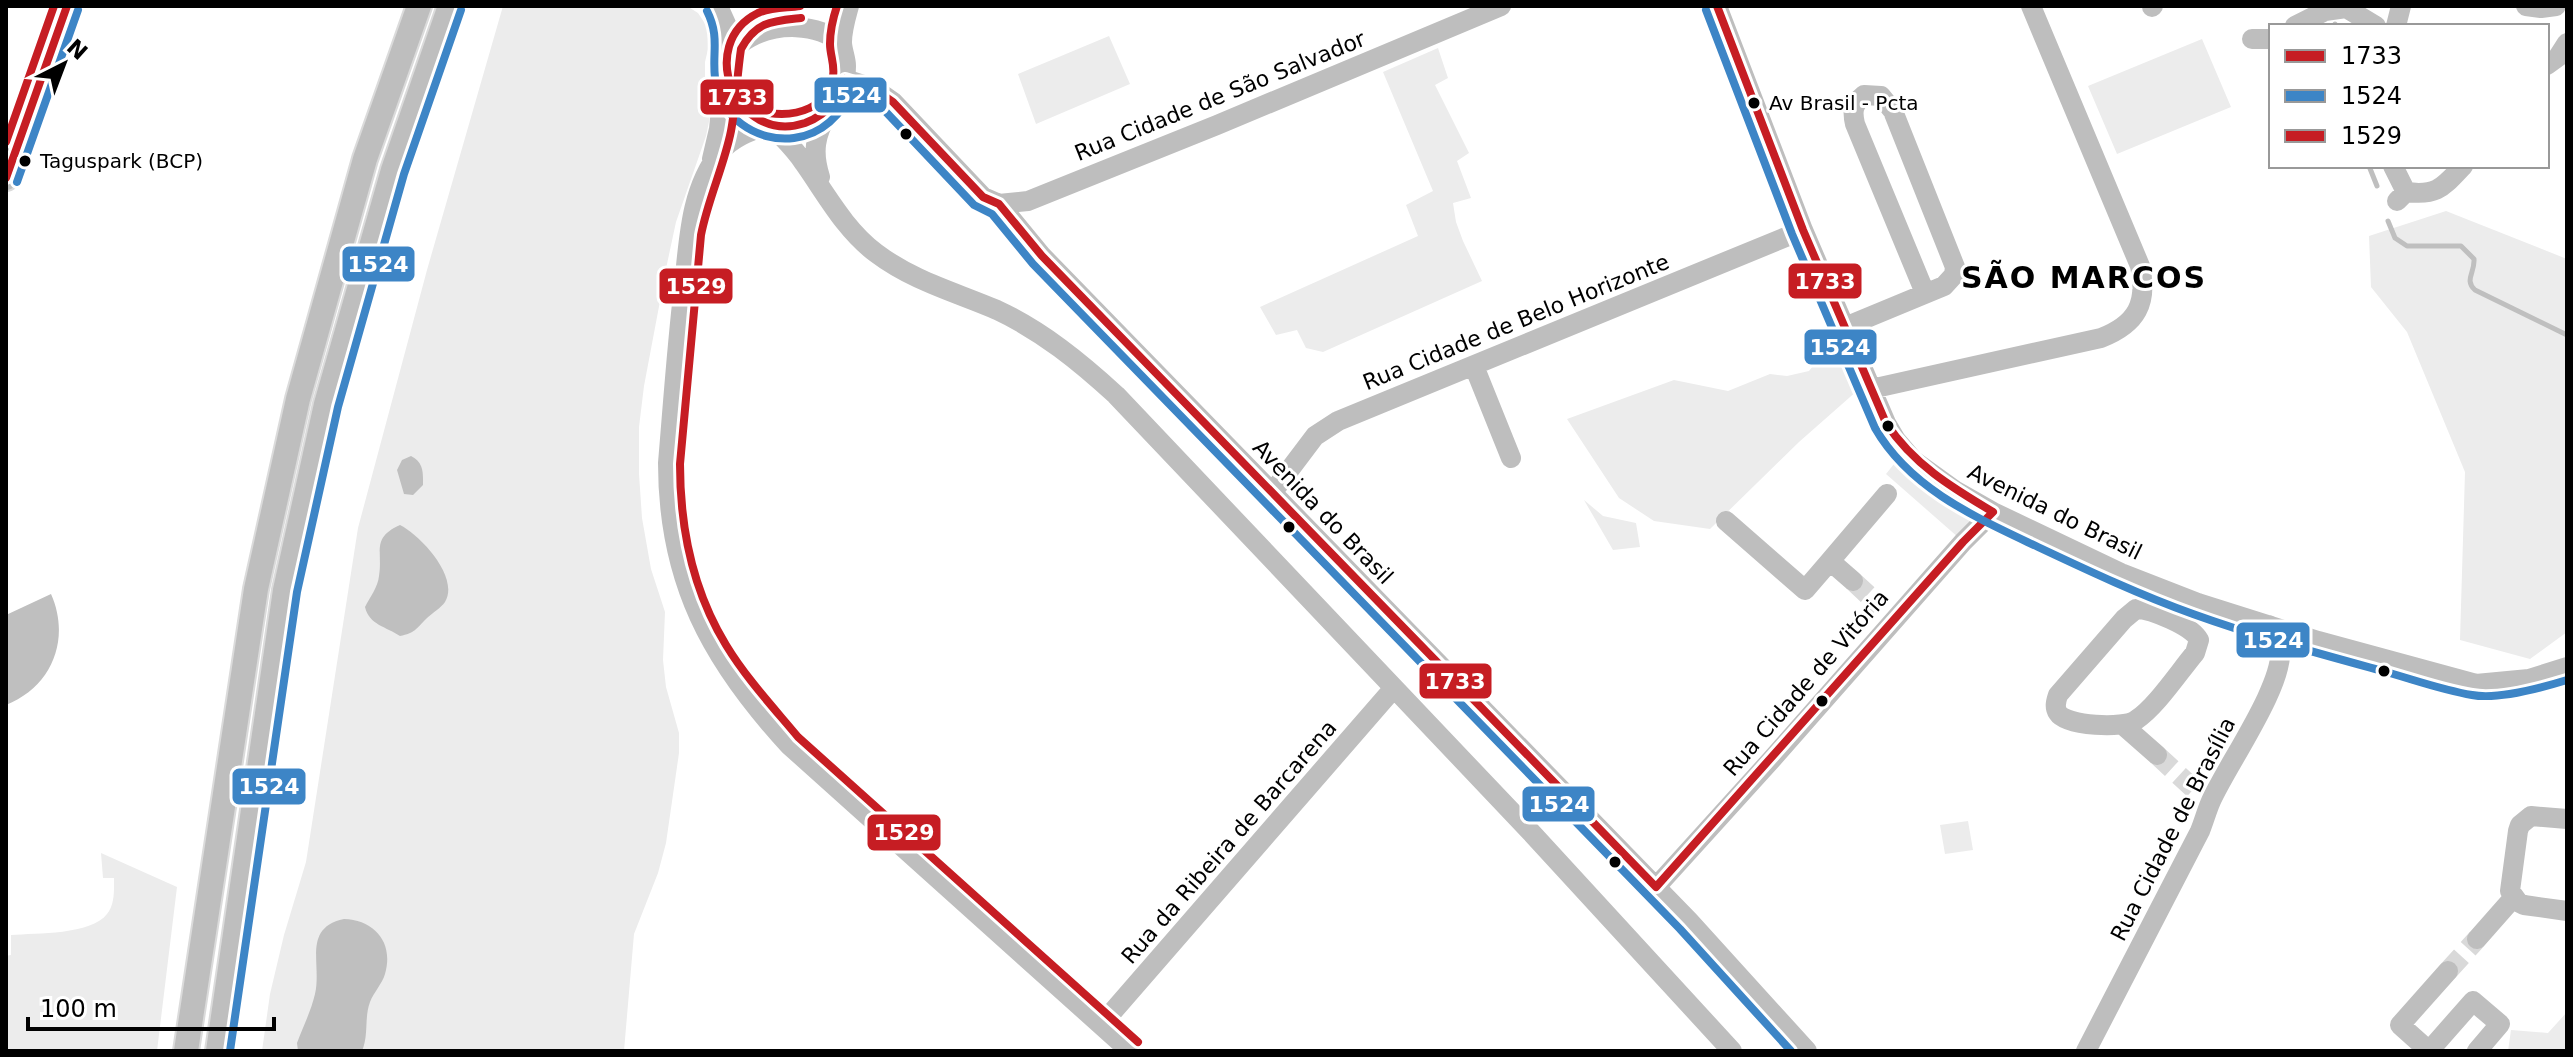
<svg xmlns="http://www.w3.org/2000/svg" width="2573" height="1057" font-family="'DejaVu Sans',sans-serif">
  <style>
    .green { fill: #ececec }
    .water { fill: #bfbfbf }
    .lines { fill: none; stroke-linecap: round; stroke-linejoin: round }
    .stream { stroke: #bfbfbf; stroke-width: 5 }
    .minor-tunnel { stroke: #d9d9d9; stroke-width: 20; stroke-dasharray: 20 10; stroke-linecap: butt }
    .major-casing { stroke: #dbdbdb; stroke-width: 28 }
    .minor { stroke: #bebebe; stroke-width: 20 }
    .major { stroke: #bebebe; stroke-width: 24 }
    .bus-1-casing { stroke: #fff; stroke-width: 14 }
    .bus-2-casing { stroke: #fff; stroke-width: 14 }
    .bus-3-casing { stroke: #fff; stroke-width: 14 }
    .bus-1 { stroke: #c61d23; stroke-width: 8 }
    .bus-2 { stroke: #3d85c6; stroke-width: 8 }
    .bus-3 { stroke: #c61d23; stroke-width: 8 }
    .bus-dot { fill: #000; stroke: #fff; stroke-width: 3 }
    .labels { text-anchor: middle; dominant-baseline: central; stroke-width: 6; stroke-linejoin: round; paint-order: stroke }
    .bus-label { font-size: 20px; fill: #000; stroke: #fff; text-anchor: start }
    .street-label { font-size: 22px; fill: #000; stroke: #fff }
    .district-label { font-size: 30px; font-weight: bold; letter-spacing: 2px; fill: #000; stroke: #fff }
    .line-badge { stroke: #fff; stroke-width: 3 }
    .badge-label { font-size: 22px; text-anchor: middle; font-weight: bold; fill: #fff }
  </style>
  <rect width="100%" height="100%" fill="#fff"/>
  <!-- green -->
  <path class="green" d="M 503,6 L 687,6 L 698,13 L 708,28 L 709,45 L 705,62 L 705,78 L 710,97 L 710,117 L 706,136 L 676,222 L 667,264 L 644,386 L 639,427 L 639,474 L 642,518 L 651,569 L 665,612 L 663,660 L 666,687 L 679,733 L 679,753 L 666,843 L 658,873 L 634,934 L 624,1051 L 262,1051 L 270,994 L 284,935 L 306,862 L 358,528 L 427,270 Z
    M 1109,36 L 1130,84 L 1036,124 L 1018,74 Z
    M 2202,39 L 2231,107 L 2117,154 L 2088,86 Z
    M 1438,48 L 1448,78 L 1435,85 L 1469,153 L 1457,161 L 1471,198 L 1453,203 L 1456,222 L 1463,241 L 1482,281 L 1323,352 L 1306,348 L 1297,330 L 1276,335 L 1260,307 L 1418,236 L 1406,205 L 1433,191 L 1383,72 Z
    M 2446,211 L 2567,259 L 2567,632 L 2530,659 L 2460,640 L 2465,472 L 2407,332 L 2371,287 L 2369,236 Z
    M 1835,338 L 1858,390 L 1799,442 L 1710,529 L 1654,521 L 1619,498 L 1567,419 L 1674,380 L 1728,391 L 1770,374 L 1787,376 L 1809,371 Z
    M 1902,454 L 1987,508 L 1959,538 L 1886,474 Z
    M 1584,500 L 1603,516 L 1636,523 L 1640,547 L 1613,550 Z
    M 1968,821 L 1973,850 L 1945,854 L 1940,825 Z
    M 101,853 L 177,887 L 157,1051 L 6,1051 L 6,956 L 11,955 L 11,935 C 37,933 91,935 107,914 C 115,904 114,890 114,878 L 103,878 Z
    M 2567,1012 L 2567,1051 L 2508,1051 L 2511,1030 L 2548,1033 Z"/>
  <!-- water -->
  <path class="water" d="M 411,456 C 424,463 423,472 423,485 L 413,495 L 404,494 L 397,470 L 402,460 Z
    M 400,525 C 420,535 460,577 445,602 C 441,608 432,613 426,619 C 416,629 415,633 400,636 C 387,627 369,625 365,607 C 370,597 378,587 379,576 C 383,551 371,538 400,525 Z
    M 51,594 C 71,639 52,687 6,705 L 6,615 Z
    M 344,919 C 375,920 394,943 385,974 C 382,984 374,992 370,1002 C 364,1018 369,1035 362,1051 L 298,1051 L 297,1043 C 303,1027 311,1011 315,994 C 322,964 302,928 344,919 Z"/>
  <g class="lines">
    <!-- stream -->
    <path class="stream" d="M 2335,24 L 2335,26
      M 2369,166 L 2377,186
      M 2388,221 L 2395,238 L 2407,246 L 2461,246 L 2474,259 C 2475,273 2464,280 2475,290 L 2567,335"/>
    <!-- minor-tunnel -->
    <path class="minor-tunnel" d="M 1853,581 L 1880,606
      M 2157,755 L 2194,789
      M 2448,971 L 2477,939"/>
    <defs>
      <path id="major" d="M 6,178 L 67,6
        M 186,1051 L 256,589 L 298,399 L 365,159 L 419,6
        M 218,1051 L 285,590 L 326,404 L 393,170 L 450,6"/>
    </defs>
    <!-- major casing -->
    <use href="#major" class="major-casing"/>
    <!-- minor -->
    <path class="minor" d="M 718,6 L 727,26 L 729,45
      M 1717,6 L 1803,230 L 1886,423 L 1896,440 L 1913,460 L 1956,491 L 1993,512 L 2121,573 L 2198,603 L 2318,641 L 2476,684 L 2529,679 L 2567,667
      M 2526,6 L 2541,8 L 2556,6
      M 2152,7 L 2153,6
      M 2295,26 L 2325,11 L 2346,8 L 2376,26
      M 2396,26 L 2401,6
      M 2252,39 L 2271,39
      M 842,44 C 791,0 679,49 744,110 C 758,123 776,129 795,127 C 824,123 846,96 846,66 C 846,58 842,50 842,42 C 842,30 846,17 849,6
      M 2547,65 L 2558,57 L 2567,43
      M 845,79 L 873,88 L 893,102 L 983,197 L 999,204 L 1042,256 L 1689,921 L 1807,1051
      M 767,125 C 750,131 732,138 720,152 C 690,190 689,240 684,286 C 677,345 673,404 668,463 C 668,581 711,660 789,745 L 1130,1051
      M 772,126 C 783,138 795,149 804,163 C 826,194 845,230 876,253 C 913,281 955,292 997,310 C 1042,331 1080,362 1116,395 L 1528,829 L 1732,1051
      M 712,159 L 719,129 L 724,80
      M 2393,166 L 2406,192
      M 820,177 C 812,152 815,135 828,113
      M 2397,201 L 2406,192 C 2437,196 2442,188 2463,166
      M 999,204 L 1028,201 L 1217,125 L 1501,6
      M 1845,327 L 1944,286 L 1954,275 L 1955,267 L 1893,111 L 1881,96 L 1864,95 C 1853,104 1852,111 1855,124 L 1925,293
      M 1474,366 L 1511,458
      M 1871,389 L 2101,338 C 2137,324 2148,303 2140,266 L 2031,6
      M 1272,493 L 1315,436 L 1338,421 L 1803,230
      M 1726,521 L 1805,590 L 1830,561 L 1853,581
      M 1830,561 L 1887,494
      M 2136,609 C 2151,609 2192,626 2199,640 L 2195,653 C 2179,672 2156,707 2136,720 C 2124,729 2066,726 2058,713 C 2054,707 2056,701 2058,695 L 2124,619 Z
      M 2124,726 L 2157,755
      M 2567,819 L 2531,816 L 2520,825 L 2518,831 L 2510,891 L 2518,902 L 2524,905 L 2567,911
      M 1656,887 L 1772,759 L 1963,542 L 1993,512
      M 2477,939 L 2514,897
      M 1101,1025 L 1393,689
      M 2086,1051 L 2200,831 C 2204,821 2207,810 2211,801 C 2227,765 2285,684 2280,648 C 2279,639 2274,632 2269,625
      M 2429,1051 L 2473,1001 L 2500,1024 L 2477,1051
      M 2429,1051 L 2400,1025 L 2448,971"/>
    <!-- major -->
    <use href="#major" class="major"/>
    <defs>
      <path id="bus-1" d="M 800,6 C 786,8 771,7 758,13 C 695,44 736,146 805,123 C 816,119 828,111 834,101 C 839,94 842,86 845,79
        M 1717,6 L 1803,230 L 1886,423 C 1913,464 1951,487 1993,512
        M 845,79 L 873,88 L 893,102 L 983,197 L 999,204 L 1042,256 L 1656,887
        M 6,178 L 67,6
        M 1656,887 L 1963,542 L 1993,512"/>
      <path id="bus-2" d="M 1706,10 L 1792,234 L 1875,428 C 1910,489 1977,518 2038,547 C 2089,571 2140,595 2193,614 C 2254,636 2317,653 2379,670 C 2409,678 2441,690 2472,695 C 2499,700 2541,688 2567,680
        M 707,11 C 720,37 712,52 715,78 C 718,116 757,143 794,138 C 826,134 844,111 856,84
        M 841,90 L 868,99 L 885,111 L 974,205 L 992,214 L 1033,264 L 1680,929 L 1791,1051
        M 17,182 L 78,10
        M 230,1051 L 297,592 L 338,407 L 404,174 L 461,10"/>
      <path id="bus-3" d="M 801,18 C 773,21 756,21 741,49 C 737,76 736,104 731,131 C 724,166 708,199 701,235 L 680,464 C 680,527 693,591 726,645 C 746,678 773,707 798,737 L 1138,1042
        M 769,113 C 796,117 829,108 833,76 C 835,65 830,55 830,44 C 830,31 833,18 837,6
        M 6,142 L 54,6"/>
    </defs>
    <!-- bus-1 casing -->
    <use href="#bus-1" class="bus-1-casing"/>
    <!-- bus-2 casing -->
    <use href="#bus-2" class="bus-2-casing"/>
    <!-- bus-3 casing -->
    <use href="#bus-3" class="bus-3-casing"/>
    <!-- bus-1 -->
    <use href="#bus-1" class="bus-1"/>
    <!-- bus-2 -->
    <use href="#bus-2" class="bus-2"/>
    <!-- bus-3 -->
    <use href="#bus-3" class="bus-3"/>
  </g>
  <!-- markers -->
  <g class="bus-dot">
    <circle cx="1754" cy="103" r="7"/>
    <circle cx="906" cy="134" r="7"/>
    <circle cx="25" cy="161" r="7"/>
    <circle cx="1888" cy="426" r="7"/>
    <circle cx="1289" cy="527" r="7"/>
    <circle cx="2384" cy="671" r="7"/>
    <circle cx="1822" cy="701" r="7"/>
    <circle cx="1615" cy="862" r="7"/>
  </g>
  <g class="labels">
    <!-- bus labels -->
    <g class="bus-label">
      <text x="1769" y="103">Av Brasil - Pcta</text>
      <text x="40" y="161">Taguspark (BCP)</text>
    </g>
    <!-- street labels -->
    <g class="street-label">
      <text transform="translate(1220 96) rotate(-22)">Rua Cidade de São Salvador</text>
      <text transform="translate(1516 322) rotate(-22)">Rua Cidade de Belo Horizonte</text>
      <text transform="translate(1323 512) rotate(46)">Avenida do Brasil</text>
      <text transform="translate(2055 512) rotate(26)">Avenida do Brasil</text>
      <text transform="translate(1806 683) rotate(-49)">Rua Cidade de Vitória</text>
      <text transform="translate(2173 829) rotate(-63)">Rua Cidade de Brasília</text>
      <text transform="translate(1229 842) rotate(-49)">Rua da Ribeira de Barcarena</text>
    </g>
    <!-- district labels -->
    <g class="district-label">
      <text x="2084" y="277">SÃO MARCOS</text>
    </g>
  </g>
  <g class="line-badge">
    <rect x="813" y="76" width="75" height="38" rx="8" fill="#3d85c6"/>
    <rect x="699" y="78" width="76" height="38" rx="8" fill="#c61d23"/>
    <rect x="341" y="245" width="75" height="38" rx="8" fill="#3d85c6"/>
    <rect x="1787" y="262" width="76" height="38" rx="8" fill="#c61d23"/>
    <rect x="658" y="267" width="76" height="38" rx="8" fill="#c61d23"/>
    <rect x="1803" y="328" width="75" height="38" rx="8" fill="#3d85c6"/>
    <rect x="2235" y="621" width="76" height="38" rx="8" fill="#3d85c6"/>
    <rect x="1418" y="662" width="75" height="38" rx="8" fill="#c61d23"/>
    <rect x="231" y="767" width="76" height="39" rx="8" fill="#3d85c6"/>
    <rect x="1521" y="785" width="75" height="38" rx="8" fill="#3d85c6"/>
    <rect x="866" y="813" width="76" height="39" rx="8" fill="#c61d23"/>
  </g>
  <g class="badge-label">
    <text x="851" y="103">1524</text>
    <text x="737" y="105">1733</text>
    <text x="378" y="272">1524</text>
    <text x="1825" y="289">1733</text>
    <text x="696" y="294">1529</text>
    <text x="1840" y="355">1524</text>
    <text x="2273" y="648">1524</text>
    <text x="1455" y="689">1733</text>
    <text x="269" y="794">1524</text>
    <text x="1559" y="812">1524</text>
    <text x="904" y="840">1529</text>
  </g>
  <!-- border -->
  <rect width="2573" height="1057" fill="none" stroke="#000000" stroke-width="16"/>
  <!-- legend -->
  <rect x="2269" y="24" width="280" height="144" fill="#ffffff" stroke="#999999" stroke-width="2"/>
  <rect x="2285" y="50" width="40" height="12" fill="#c61d23" stroke="#999999" stroke-width="2"/>
  <text x="2341" y="64" font-size="24" fill="#000000">1733</text>
  <rect x="2285" y="90" width="40" height="12" fill="#3d85c6" stroke="#999999" stroke-width="2"/>
  <text x="2341" y="104" font-size="24" fill="#000000">1524</text>
  <rect x="2285" y="130" width="40" height="12" fill="#c61d23" stroke="#999999" stroke-width="2"/>
  <text x="2341" y="144" font-size="24" fill="#000000">1529</text>
  <!-- north arrow -->
  <g transform="translate(64 64) rotate(42)" stroke="#ffffff" stroke-width="6" paint-order="stroke">
  <path d="M0-6L14 30L0 20L-14 30Z" fill="#000000"/>
  <text y="-12" font-size="22" font-weight="bold" text-anchor="middle" fill="#000000">N</text>
  </g>
  <!-- scale -->
  <path d="M28 1017v12h246v-12" fill="none" stroke="#000000" stroke-width="4"/>
  <text x="40" y="1017" font-size="24" fill="#000000" stroke="#ffffff" stroke-width="6" paint-order="stroke">100 m</text>
</svg>
